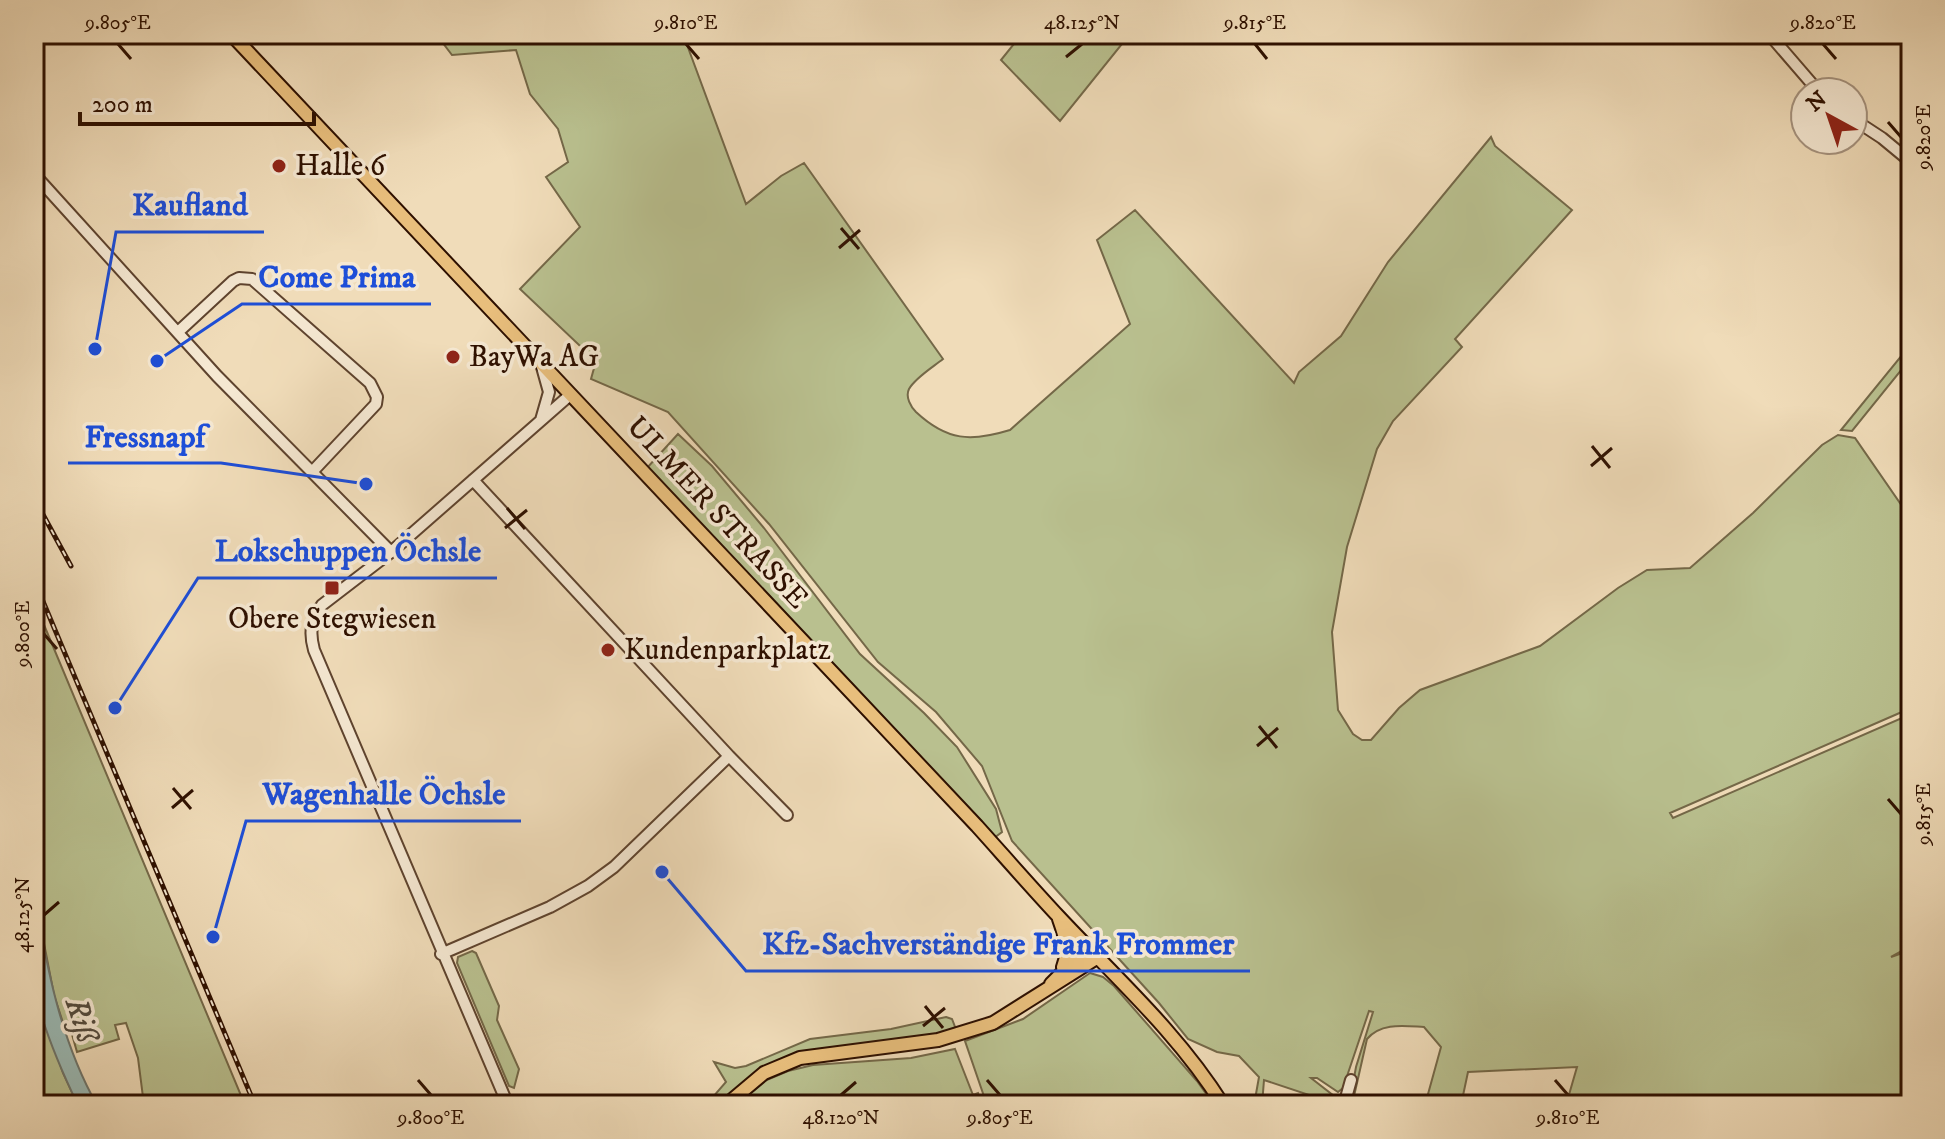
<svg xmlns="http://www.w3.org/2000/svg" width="1945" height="1139" font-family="'IM FELL DW Pica',serif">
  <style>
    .green { fill: #b9c08f; stroke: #746848; stroke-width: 2 }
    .water { fill: #9bbab5; stroke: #6f766d; stroke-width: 2 }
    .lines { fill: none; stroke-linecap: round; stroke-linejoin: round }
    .minor-casing { stroke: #5e432e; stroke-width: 14 }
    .major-casing { stroke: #2e1000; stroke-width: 16 }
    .minor { stroke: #f5e8d2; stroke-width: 10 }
    .major { stroke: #e8be7c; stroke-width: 12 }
    .rail-casing { stroke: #2e1000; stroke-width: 5 }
    .rail { stroke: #f5e8d2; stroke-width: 2; stroke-dasharray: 6; stroke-linecap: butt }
    .ticks { fill: none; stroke: #2e1000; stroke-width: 3 }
    .poi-dot { fill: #8f2418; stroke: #f5e8d2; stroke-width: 3 }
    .labels { text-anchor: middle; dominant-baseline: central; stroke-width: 7; stroke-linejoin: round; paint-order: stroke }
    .poi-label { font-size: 30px; fill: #2e1000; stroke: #f5e8d2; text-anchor: start }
    .street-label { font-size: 30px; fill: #2e1000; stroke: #f5e8d2 }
    .water-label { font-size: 32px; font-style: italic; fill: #544c3f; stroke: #f5e8d2 }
    .leader { fill: none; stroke: #1d4ed8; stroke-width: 3 }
    .callout-dot { fill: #1d4ed8; stroke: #f5e8d2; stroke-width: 3 }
    .callout-label { font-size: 32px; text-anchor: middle; font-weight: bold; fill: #1d4ed8; stroke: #f5e8d2; stroke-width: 7; stroke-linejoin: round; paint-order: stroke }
    .neatline { fill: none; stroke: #2e1000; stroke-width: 3 }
    .ticks-label { font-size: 20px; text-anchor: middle; fill: #2e1000 }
  </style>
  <rect width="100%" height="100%" fill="#f0dcb9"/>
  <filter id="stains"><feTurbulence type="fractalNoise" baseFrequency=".0025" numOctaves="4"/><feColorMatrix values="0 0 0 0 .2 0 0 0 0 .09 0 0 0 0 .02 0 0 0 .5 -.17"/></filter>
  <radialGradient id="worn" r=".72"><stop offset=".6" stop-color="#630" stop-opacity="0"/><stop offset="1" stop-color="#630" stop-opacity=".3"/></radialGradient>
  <!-- green -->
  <path class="green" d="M 436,34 L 683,34 L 746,204 L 781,176 L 804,163 L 943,359 C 933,367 915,378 909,389 C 905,397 911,407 916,412 C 947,441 971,442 1010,430 L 1130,324 L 1097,240 L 1135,210 L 1294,383 L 1299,372 L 1341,336 L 1388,262 L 1491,137 L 1495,146 L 1572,210 L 1455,339 L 1462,347 L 1393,421 L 1377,449 L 1347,547 L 1332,632 L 1338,710 L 1353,734 L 1362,740 L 1371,740 L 1399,708 L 1420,690 L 1540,646 L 1618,588 L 1647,570 L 1690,568 L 1753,513 L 1822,445 L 1838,435 L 1855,438 L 1911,519 L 1911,708 L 1670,813 L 1673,818 L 1911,714 L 1911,946 L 1891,957 L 1911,950 L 1911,1105 L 1566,1105 L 1577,1067 L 1468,1072 L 1461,1105 L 1425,1105 L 1441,1047 L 1424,1027 C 1405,1026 1381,1022 1367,1039 L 1352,1105 L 1349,1105 L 1356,1067 L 1373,1012 L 1369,1011 L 1343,1088 L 1338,1092 L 1317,1078 L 1311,1078 L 1334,1096 L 1339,1105 L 1264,1080 L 1262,1105 L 1254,1105 L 1259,1077 L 1239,1056 L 1217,1052 L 1188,1039 L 1159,1003 L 1012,841 L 982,766 L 936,712 L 878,662 L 769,524 L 668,412 L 591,379 L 596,361 L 520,289 L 580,227 L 546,177 L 568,162 L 558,129 L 530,94 L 516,50 L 452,55 Z
    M 1022,34 L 1130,34 L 1060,121 L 1001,60 Z
    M 1911,344 L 1911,358 L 1852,431 L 1841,430 Z
    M 678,434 L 712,466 L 764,528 L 860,654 L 924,713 L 957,747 L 996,809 L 1002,832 L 994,838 L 646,469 Z
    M 34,601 L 245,1105 L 144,1105 L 138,1058 L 126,1023 L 115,1025 L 119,1039 L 77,1052 L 71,1031 L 66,1032 L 54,995 L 34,892 Z
    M 472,951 L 476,953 L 499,1006 L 497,1020 L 519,1069 L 514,1088 L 509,1086 L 457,963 L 458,957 Z
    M 1090,973 L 1103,977 L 1114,986 L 1197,1081 L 1214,1105 L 987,1105 L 965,1041 L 1023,1019 Z
    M 34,988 L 63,1073 L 78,1105 L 42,1105 L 34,1079 Z
    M 946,1017 L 952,1019 L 957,1032 L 807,1052 L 720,1105 L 706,1105 L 726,1082 L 714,1062 L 735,1068 L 746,1066 L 810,1039 L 891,1029 Z
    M 955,1049 L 973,1095 L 978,1093 L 982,1105 L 734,1105 L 762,1082 L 788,1071 L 813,1065 L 911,1058 Z"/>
  <!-- water -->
  <path class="water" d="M 34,891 C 46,964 60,1040 97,1105 L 78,1105 C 60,1068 43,1028 34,988 Z"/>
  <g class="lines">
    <defs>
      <path id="minor" d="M 1769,34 L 1819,92
        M 1853,119 L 1882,138 L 1911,162
        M 34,174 L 217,376 L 391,552
        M 178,332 L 233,281 L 239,278 L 252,279 L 370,383 L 377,397 L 376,404 L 312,472
        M 541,420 L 549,392 L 542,367
        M 729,756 L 787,815
        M 441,954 L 550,907 L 588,886 L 614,867 L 729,756 L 473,480
        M 508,1105 L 314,650 C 309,632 311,621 322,605 L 391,552 L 570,395
        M 1344,1105 L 1351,1080"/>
      <path id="major" d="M 231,34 L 977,826 C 1004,856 1031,887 1059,917 C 1116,978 1178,1033 1223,1105
        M 1059,919 C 1065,936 1070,950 1063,967
        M 1051,984 L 1088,947
        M 34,1102 L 35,1105
        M 726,1105 L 764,1073 L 800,1058 L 938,1040 L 993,1023 L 1098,957"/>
    </defs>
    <!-- minor casing -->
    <use href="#minor" class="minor-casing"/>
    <!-- major casing -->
    <use href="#major" class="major-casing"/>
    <!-- minor -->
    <use href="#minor" class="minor"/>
    <!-- major -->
    <use href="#major" class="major"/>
    <defs>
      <path id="rail" d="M 34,498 L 71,566
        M 34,580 L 255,1105"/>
    </defs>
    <!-- rail casing -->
    <use href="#rail" class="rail-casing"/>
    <!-- rail -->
    <use href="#rail" class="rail"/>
  </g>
  <!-- ticks -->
  <path class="ticks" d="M 118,44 L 131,59M 686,44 L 699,59M 1255,44 L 1267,59M 1823,44 L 1836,59M 1066,57 L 1082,44M 1888,122 L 1901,137M 841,228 L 859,249M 839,248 L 860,230M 1592,446 L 1610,468M 1591,466 L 1612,448M 507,508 L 525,529M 505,528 L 527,510M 44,634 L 57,649M 1259,726 L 1277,748M 1257,746 L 1278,728M 173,788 L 191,809M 1888,799 L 1901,814M 172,808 L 193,790M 44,915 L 59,902M 925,1006 L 943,1028M 923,1026 L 945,1008M 418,1080 L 431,1095M 987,1080 L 1000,1095M 1555,1080 L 1568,1095M 841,1095 L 856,1082"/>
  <!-- markers -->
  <g class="poi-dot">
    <circle cx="279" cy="166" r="8"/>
    <circle cx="453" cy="357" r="8"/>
    <rect x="324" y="580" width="16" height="16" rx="4"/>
    <circle cx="608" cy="650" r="8"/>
  </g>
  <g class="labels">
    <!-- poi labels -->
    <g class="poi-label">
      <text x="295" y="166">Halle 6</text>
      <text x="469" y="357">BayWa AG</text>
      <text x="332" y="619" text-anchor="middle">Obere Stegwiesen</text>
      <text x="624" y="650">Kundenparkplatz</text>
    </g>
    <!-- street labels -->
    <g class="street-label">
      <text transform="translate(717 513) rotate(47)">ULMER STRASSE</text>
    </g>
    <!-- water labels -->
    <g class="water-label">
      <text transform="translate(81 1020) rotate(71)">Riß</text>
    </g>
  </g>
  <!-- callouts -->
  <path class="leader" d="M95 349L116 232H264M157 361L242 304H431M366 484L221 463H68M115 708L198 578H497M213 937L246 821H521M662 872L746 971H1250"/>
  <g class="callout-dot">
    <circle cx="95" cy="349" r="8"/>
    <circle cx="157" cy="361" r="8"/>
    <circle cx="366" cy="484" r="8"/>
    <circle cx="115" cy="708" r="8"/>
    <circle cx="213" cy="937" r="8"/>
    <circle cx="662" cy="872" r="8"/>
  </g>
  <g class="callout-label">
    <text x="190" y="215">Kaufland</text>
    <text x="337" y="287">Come Prima</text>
    <text x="145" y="447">Fressnapf</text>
    <text x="348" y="561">Lokschuppen Öchsle</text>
    <text x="384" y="804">Wagenhalle Öchsle</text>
    <text x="998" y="954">Kfz-Sachverständige Frank Frommer</text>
  </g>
  <!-- margin -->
  <rect width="1945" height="1139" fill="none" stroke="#f0dcb9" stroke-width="88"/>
  <!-- north arrow -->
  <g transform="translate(1829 116) rotate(320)"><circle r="38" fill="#f5e8d2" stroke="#a5927e" stroke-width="2"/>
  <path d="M0-6L14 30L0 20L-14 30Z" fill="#8f2418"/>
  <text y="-12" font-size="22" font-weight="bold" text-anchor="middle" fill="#2e1000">N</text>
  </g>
  <!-- scale -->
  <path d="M80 112v12h234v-12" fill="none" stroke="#2e1000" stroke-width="4"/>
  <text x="92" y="112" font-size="24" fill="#2e1000" stroke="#f5e8d2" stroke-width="6" paint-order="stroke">200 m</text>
  <rect x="44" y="44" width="1857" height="1051" class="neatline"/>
  <g class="ticks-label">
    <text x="118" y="29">9.805°E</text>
    <text x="686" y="29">9.810°E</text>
    <text x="1082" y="29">48.125°N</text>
    <text x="1255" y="29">9.815°E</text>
    <text x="1823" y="29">9.820°E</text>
    <text transform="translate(1923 137) rotate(-90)" y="7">9.820°E</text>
    <text transform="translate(22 634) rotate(-90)" y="7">9.800°E</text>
    <text transform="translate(1923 814) rotate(-90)" y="7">9.815°E</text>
    <text transform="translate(22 915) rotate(-90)" y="7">48.125°N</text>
    <text x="431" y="1124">9.800°E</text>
    <text x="841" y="1124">48.120°N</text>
    <text x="1000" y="1124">9.805°E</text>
    <text x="1568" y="1124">9.810°E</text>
  </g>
  <rect width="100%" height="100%" filter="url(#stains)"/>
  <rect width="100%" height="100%" fill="url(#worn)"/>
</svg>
